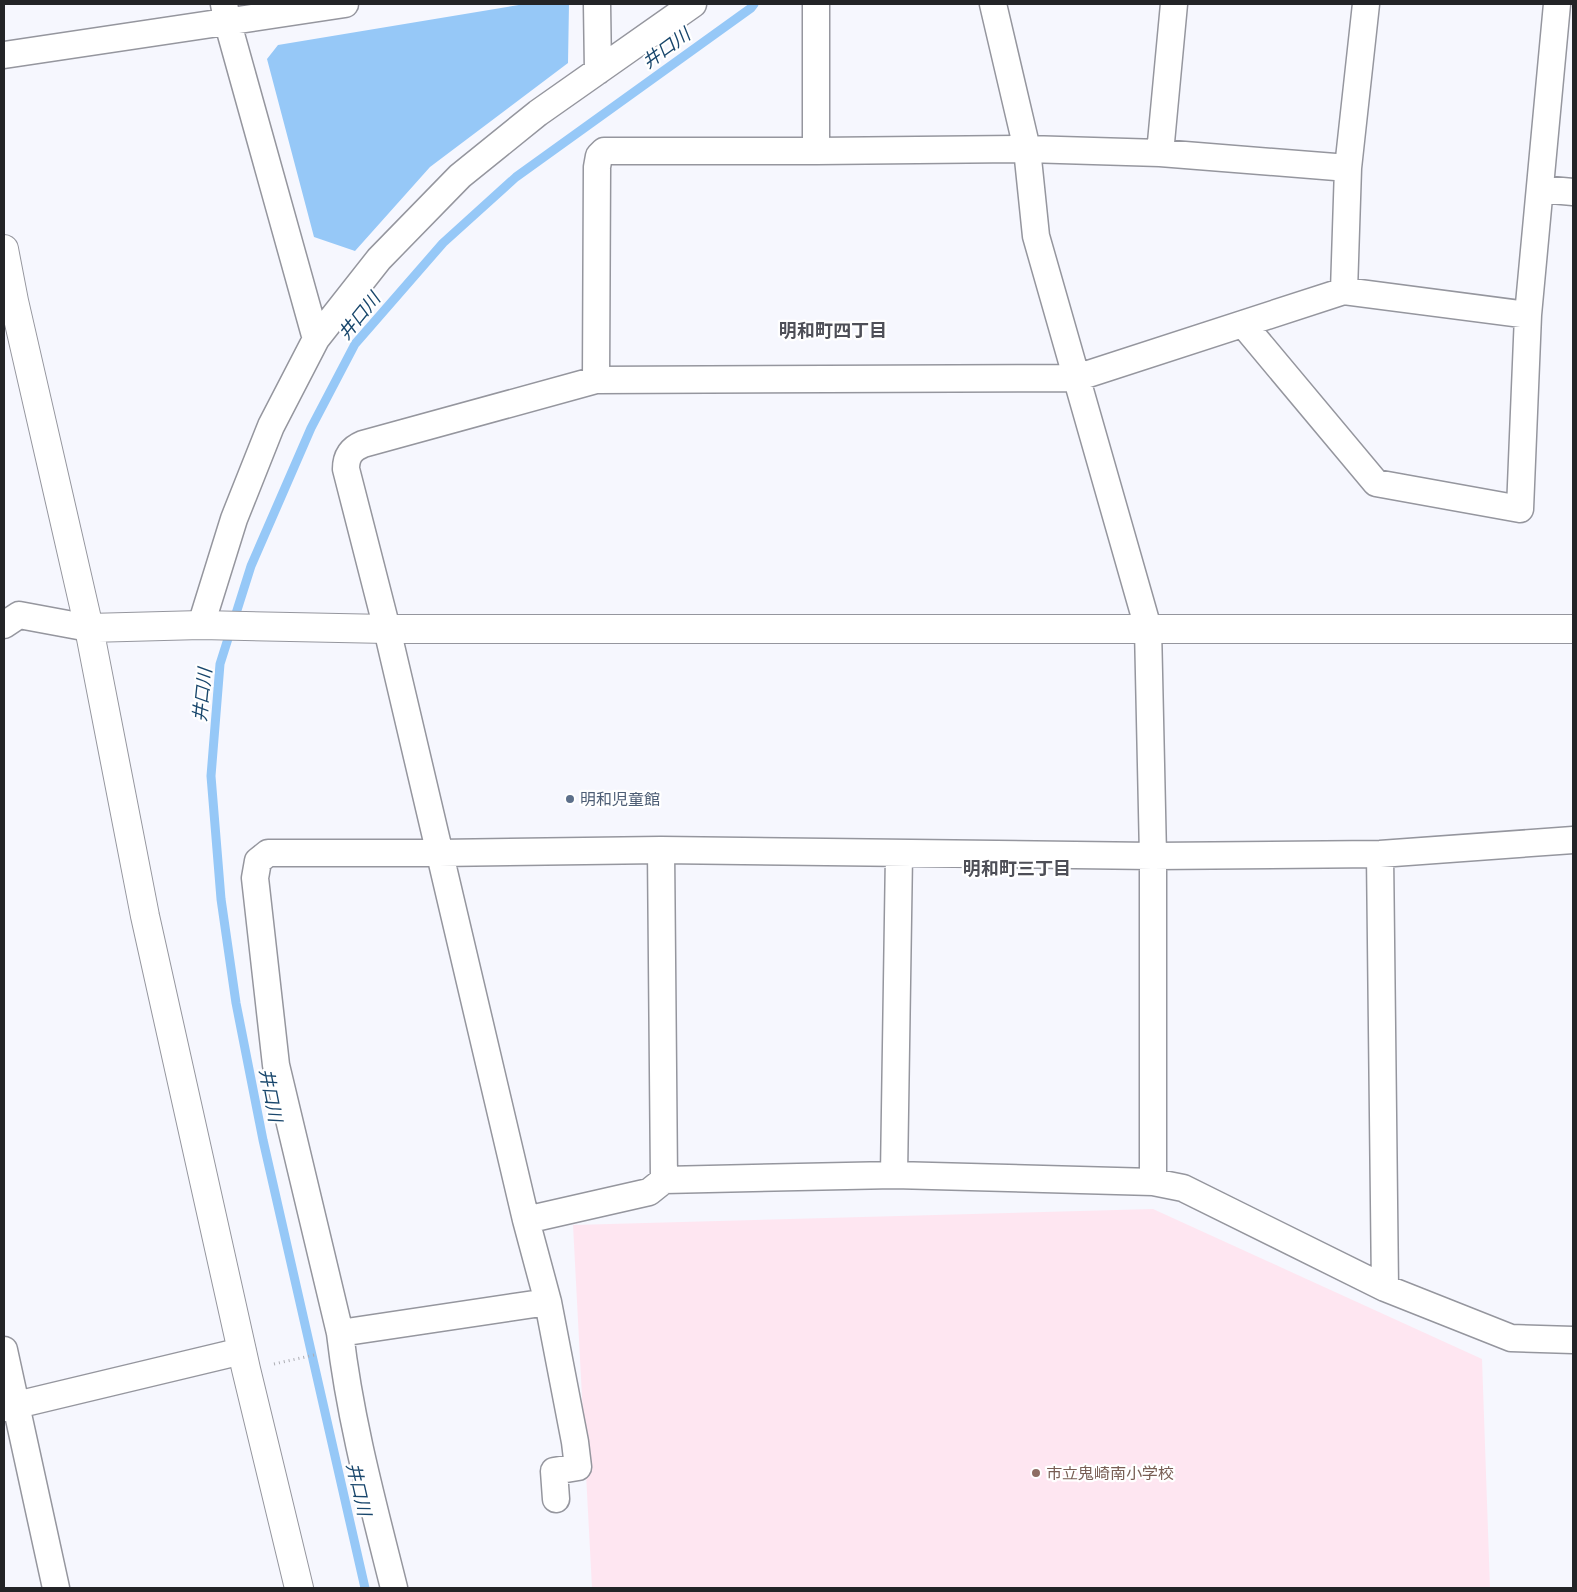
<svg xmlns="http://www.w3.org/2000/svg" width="1577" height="1592" font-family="Merriweather,'Noto Sans JP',serif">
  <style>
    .education { fill: #fee6f1 }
    .water { fill: #96c8f7 }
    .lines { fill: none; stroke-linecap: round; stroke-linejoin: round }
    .stream { stroke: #96c8f7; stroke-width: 9 }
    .street-casing { stroke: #95969e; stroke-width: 29 }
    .secondary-casing { stroke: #95969e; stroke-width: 30 }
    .path { stroke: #adaeb4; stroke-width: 3; stroke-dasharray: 1 4; stroke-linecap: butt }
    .street { stroke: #fff; stroke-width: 26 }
    .secondary { stroke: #fff; stroke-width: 28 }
    .service-dot { fill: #5c6f8a; stroke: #fff; stroke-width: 2 }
    .education-dot { fill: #8d6e63; stroke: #fff; stroke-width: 2 }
    .labels { text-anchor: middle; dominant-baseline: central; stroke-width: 4.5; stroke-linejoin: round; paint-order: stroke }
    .service-label { font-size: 16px; fill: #4e5e75; stroke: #fff; text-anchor: start }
    .education-label { font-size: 16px; fill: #785e54; stroke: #fff; text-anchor: start }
    .water-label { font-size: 18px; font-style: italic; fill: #18466c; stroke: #fff }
    .neighbourhood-label { font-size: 18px; font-weight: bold; fill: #4e4f57; stroke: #fff }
  </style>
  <rect width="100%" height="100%" fill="#f6f7fe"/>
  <!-- education -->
  <path class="education" d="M 1153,1209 L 1482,1359 L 1490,1588 L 592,1588 L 573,1225 Z"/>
  <!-- water -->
  <path class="water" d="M 525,4 L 569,4 L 568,63 L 430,167 L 355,251 L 314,237 L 267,59 L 278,45 Z"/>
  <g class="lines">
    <!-- stream -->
    <path class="stream" d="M 365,1588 L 263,1140 L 236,1003 L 221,899 L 211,776 L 220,664 L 251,566 L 311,428 L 355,344 L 443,243 L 516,177 L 751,8 L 754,4"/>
    <defs>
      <path id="street" d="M 224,4 L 227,20 L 316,339
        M 597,4 L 598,71
        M 993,4 L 1027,149 L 1036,236 L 1148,628 L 1153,856 L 1153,1182
        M 4,55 L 345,4
        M 816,151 L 816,4
        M 1160,153 L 1174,4
        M 1540,189 L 1573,192
        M 1344,291 L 1348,168 L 1366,4
        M 1243,324 L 1376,483 L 1520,509 L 1528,315 L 1557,4
        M 596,380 L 597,167 L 599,156 L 604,151 L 816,151 L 1027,149 L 1160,153 L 1348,168
        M 4,625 L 19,615 L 89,628
        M 201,625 L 234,519 L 271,426 L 316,339 L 379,259 L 460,176 L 538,113 L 693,4
        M 661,850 L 664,1180
        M 1380,854 L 1385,1288
        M 894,1175 L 899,854
        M 526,1220 L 649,1192 L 664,1180 L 894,1175 L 1153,1182 L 1183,1188 L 1385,1288 L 1511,1338 L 1573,1340
        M 340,1333 L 548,1302
        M 4,1350 L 56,1588
        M 4,1408 L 242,1351
        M 556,1499 L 554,1471 L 578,1467 L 575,1442 L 548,1302 L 526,1220 L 387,629 L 346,469 C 346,456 351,449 363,444 L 596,380 L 1076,378 L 1344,291 L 1528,315
        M 394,1588 C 373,1504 350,1420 340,1333 L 276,1065 L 255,878 L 258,861 L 268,853 L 439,853 L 661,850 L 1153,856 L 1380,854 L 1573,840"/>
      <path id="secondary" d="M 4,249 L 14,301 L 89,628 L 145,916 L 246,1369 L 299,1588
        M 89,628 L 201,625 L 387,629 L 1573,629"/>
    </defs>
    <!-- street casing -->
    <use href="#street" class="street-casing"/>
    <!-- secondary casing -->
    <use href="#secondary" class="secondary-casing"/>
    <!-- path -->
    <path class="path" d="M 274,1364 L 314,1355"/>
    <!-- street -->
    <use href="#street" class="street"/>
    <!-- secondary -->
    <use href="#secondary" class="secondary"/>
  </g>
  <!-- markers -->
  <circle class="service-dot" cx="570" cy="799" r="5"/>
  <circle class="education-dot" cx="1036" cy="1473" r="5"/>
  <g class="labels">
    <!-- service labels -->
    <g class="service-label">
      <text x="580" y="799">明和児童館</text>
    </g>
    <!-- education labels -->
    <g class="education-label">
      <text x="1046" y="1473">市立鬼崎南小学校</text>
    </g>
    <!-- water labels -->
    <g class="water-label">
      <text transform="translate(666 48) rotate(-36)">井口川</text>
      <text transform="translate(359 316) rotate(-51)">井口川</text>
      <text transform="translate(202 695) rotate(-84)">井口川</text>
      <text transform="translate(271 1095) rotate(79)">井口川</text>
      <text transform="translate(359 1489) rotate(77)">井口川</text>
    </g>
    <!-- neighbourhood labels -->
    <g class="neighbourhood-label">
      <text x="833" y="330">明和町四丁目</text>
      <text x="1017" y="868">明和町三丁目</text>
    </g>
  </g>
  <!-- border -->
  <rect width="1577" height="1592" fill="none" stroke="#232427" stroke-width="10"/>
</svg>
